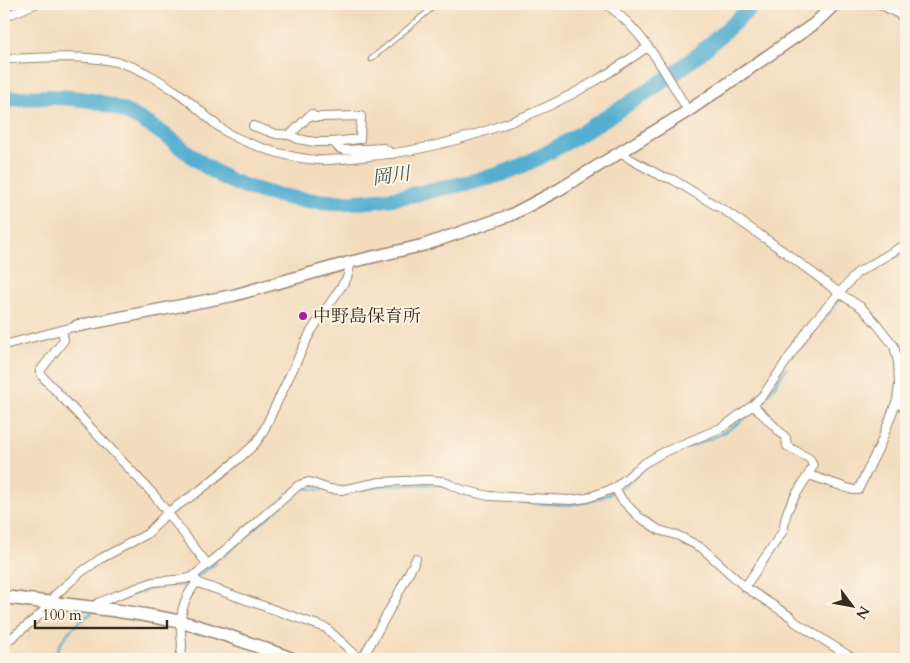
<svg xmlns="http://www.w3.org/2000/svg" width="910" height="663" font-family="Cardo,'Noto Serif JP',serif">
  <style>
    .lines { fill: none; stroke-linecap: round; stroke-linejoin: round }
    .stream { stroke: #53aed1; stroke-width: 2.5 }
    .river { stroke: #53aed1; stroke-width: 16 }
    .lane-casing { stroke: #97836e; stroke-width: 6 }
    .street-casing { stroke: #97836e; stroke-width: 10 }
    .secondary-casing { stroke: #97836e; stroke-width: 14 }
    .primary-casing { stroke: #97836e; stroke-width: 15 }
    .lane { stroke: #fff; stroke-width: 4 }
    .street { stroke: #fff; stroke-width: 8 }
    .secondary { stroke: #fff; stroke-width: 11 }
    .primary { stroke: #fff; stroke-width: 12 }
    .poi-dot { fill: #b5179e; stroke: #fcf5e5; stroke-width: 2 }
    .labels { text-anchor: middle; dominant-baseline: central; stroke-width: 4; stroke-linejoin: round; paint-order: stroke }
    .poi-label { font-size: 18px; fill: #3b2a1e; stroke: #fcf5e5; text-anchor: start }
    .water-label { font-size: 19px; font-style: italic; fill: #43585d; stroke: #fcf5e5 }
  </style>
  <rect width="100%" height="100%" fill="#fcf5e5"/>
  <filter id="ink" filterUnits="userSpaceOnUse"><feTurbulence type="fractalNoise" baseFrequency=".02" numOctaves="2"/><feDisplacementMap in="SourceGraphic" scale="10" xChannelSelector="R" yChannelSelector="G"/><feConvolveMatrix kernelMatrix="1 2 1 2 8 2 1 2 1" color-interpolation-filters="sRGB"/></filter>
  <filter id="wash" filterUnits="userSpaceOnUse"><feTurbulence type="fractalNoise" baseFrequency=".0096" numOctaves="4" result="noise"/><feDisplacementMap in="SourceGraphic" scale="20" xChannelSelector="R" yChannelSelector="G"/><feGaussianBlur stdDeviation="1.12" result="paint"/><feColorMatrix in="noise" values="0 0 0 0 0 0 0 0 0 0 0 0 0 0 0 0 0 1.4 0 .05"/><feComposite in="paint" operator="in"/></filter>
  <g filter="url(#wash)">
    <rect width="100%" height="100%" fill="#f3dcbd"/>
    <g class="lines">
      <!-- stream -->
      <path class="stream" d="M 879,264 L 906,251
        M 802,345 L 841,297
        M 301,488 L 322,490
        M 360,490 L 381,486 L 429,484 L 442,485 L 464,495 L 486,500 L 567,505 L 588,502 L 614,492
        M 619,490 C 632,482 641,468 655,461 C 677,449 704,444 726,431 C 753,416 770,394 786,368
        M 224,556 L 287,500
        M 109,602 L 164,585 L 178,586 L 187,584 L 216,563
        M 54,659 C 61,636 74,625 93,612"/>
      <!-- river -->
      <path class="river" d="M 4,99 C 75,94 110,95 169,138 C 190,154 208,170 231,181 C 276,200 331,206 379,200 C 400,198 421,193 441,188 C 463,184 485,180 506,172 C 536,161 564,144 591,127 C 623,107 656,88 685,65 C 710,46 732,25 754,4"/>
    </g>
  </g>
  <g filter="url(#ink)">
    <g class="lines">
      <defs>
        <path id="lane" d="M 371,59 L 437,4"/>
        <path id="street" d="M 606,4 C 643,30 666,73 688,111
          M 880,4 L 906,18
          M 4,17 L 35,4
          M 4,59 C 41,58 80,54 117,62 C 139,67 159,80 177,92 C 198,106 215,128 237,138 C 262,149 290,158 317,160 C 334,161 353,158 370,156 C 446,149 531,120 597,80 C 614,70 631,58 648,47
          M 253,126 L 276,134 L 290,135 L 298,139 L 314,142 L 333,142 L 339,148 L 344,150 L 384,148 L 392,154
          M 290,135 L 311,114 L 315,117 L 320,117 L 361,116 L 360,139 L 333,142
          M 622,152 L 630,159 L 661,176 L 672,179 L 730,214 L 790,256 L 845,297 L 861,307 L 876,323 L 894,346 L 898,362 L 899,385 L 897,400 L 880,445 L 858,490 L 853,490 L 809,475
          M 62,330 L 64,340 L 40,371 L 42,376 L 154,495 L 208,565
          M 4,345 L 77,326
          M 897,400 L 903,407 L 906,408
          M 615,488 L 622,500 L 639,517 L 659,530 L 679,536 L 702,548 L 745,587 L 791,617 L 795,622 L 854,659
          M 192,577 L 201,584 L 326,628 L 360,659
          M 745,587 L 783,531 C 785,526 784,521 786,516 C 789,501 806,481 813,466 L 810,459 L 787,446 L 786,438 L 753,405
          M 92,608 L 98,603 L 115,596 L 153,582 L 185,579 L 192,577 L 217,557 L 299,485 L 309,482 L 329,489 L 341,490 L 380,482 L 428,480 L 442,481 L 463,490 L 489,496 L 571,500 L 587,498 L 615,488 L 643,464 L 662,453 L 723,427 L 753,405 L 764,394 L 812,324 L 857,273 L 906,244
          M 4,644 L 41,614 L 54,596 L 80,573 L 100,559 L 147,534 L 168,512 L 199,491 L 236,461 L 254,445 L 262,434 L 310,333 L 347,278 L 351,262
          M 178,659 C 186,649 179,634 181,621 C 182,605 187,594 197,582
          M 362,659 L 395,600 L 416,559"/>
        <path id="secondary" d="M 77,326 L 235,295 L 351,262 L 424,245 L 511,215 L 560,189 L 688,111 L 814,24 L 835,4"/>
        <path id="primary" d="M 4,597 C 63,605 123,609 181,622 C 219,631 256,646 292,659"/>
      </defs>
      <!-- lane casing -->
      <use href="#lane" class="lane-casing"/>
      <!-- street casing -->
      <use href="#street" class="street-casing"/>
      <!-- secondary casing -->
      <use href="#secondary" class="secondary-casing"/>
      <!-- primary casing -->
      <use href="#primary" class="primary-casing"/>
      <!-- lane -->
      <use href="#lane" class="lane"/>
      <!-- street -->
      <use href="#street" class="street"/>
      <!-- secondary -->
      <use href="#secondary" class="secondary"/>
      <!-- primary -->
      <use href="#primary" class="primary"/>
    </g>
  </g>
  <!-- markers -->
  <circle class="poi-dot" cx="303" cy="316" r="5"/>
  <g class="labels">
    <!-- poi labels -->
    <g class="poi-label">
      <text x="313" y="316">中野島保育所</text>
    </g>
    <!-- water labels -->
    <g class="water-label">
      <text transform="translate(391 176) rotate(-8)">岡川</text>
    </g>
  </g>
  <!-- margin -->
  <rect width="910" height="663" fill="none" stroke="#fcf5e5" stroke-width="20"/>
  <!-- north arrow -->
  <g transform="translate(852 606) rotate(122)" stroke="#fcf5e5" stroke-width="4" paint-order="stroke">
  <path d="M0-4L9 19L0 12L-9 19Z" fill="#3b2a1e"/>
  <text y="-8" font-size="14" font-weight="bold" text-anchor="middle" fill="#3b2a1e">N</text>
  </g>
  <!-- scale -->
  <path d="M35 620v8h132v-8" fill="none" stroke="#3b2a1e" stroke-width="2.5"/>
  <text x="42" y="620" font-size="15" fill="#3b2a1e" stroke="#fcf5e5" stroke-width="4" paint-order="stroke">100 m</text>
</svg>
